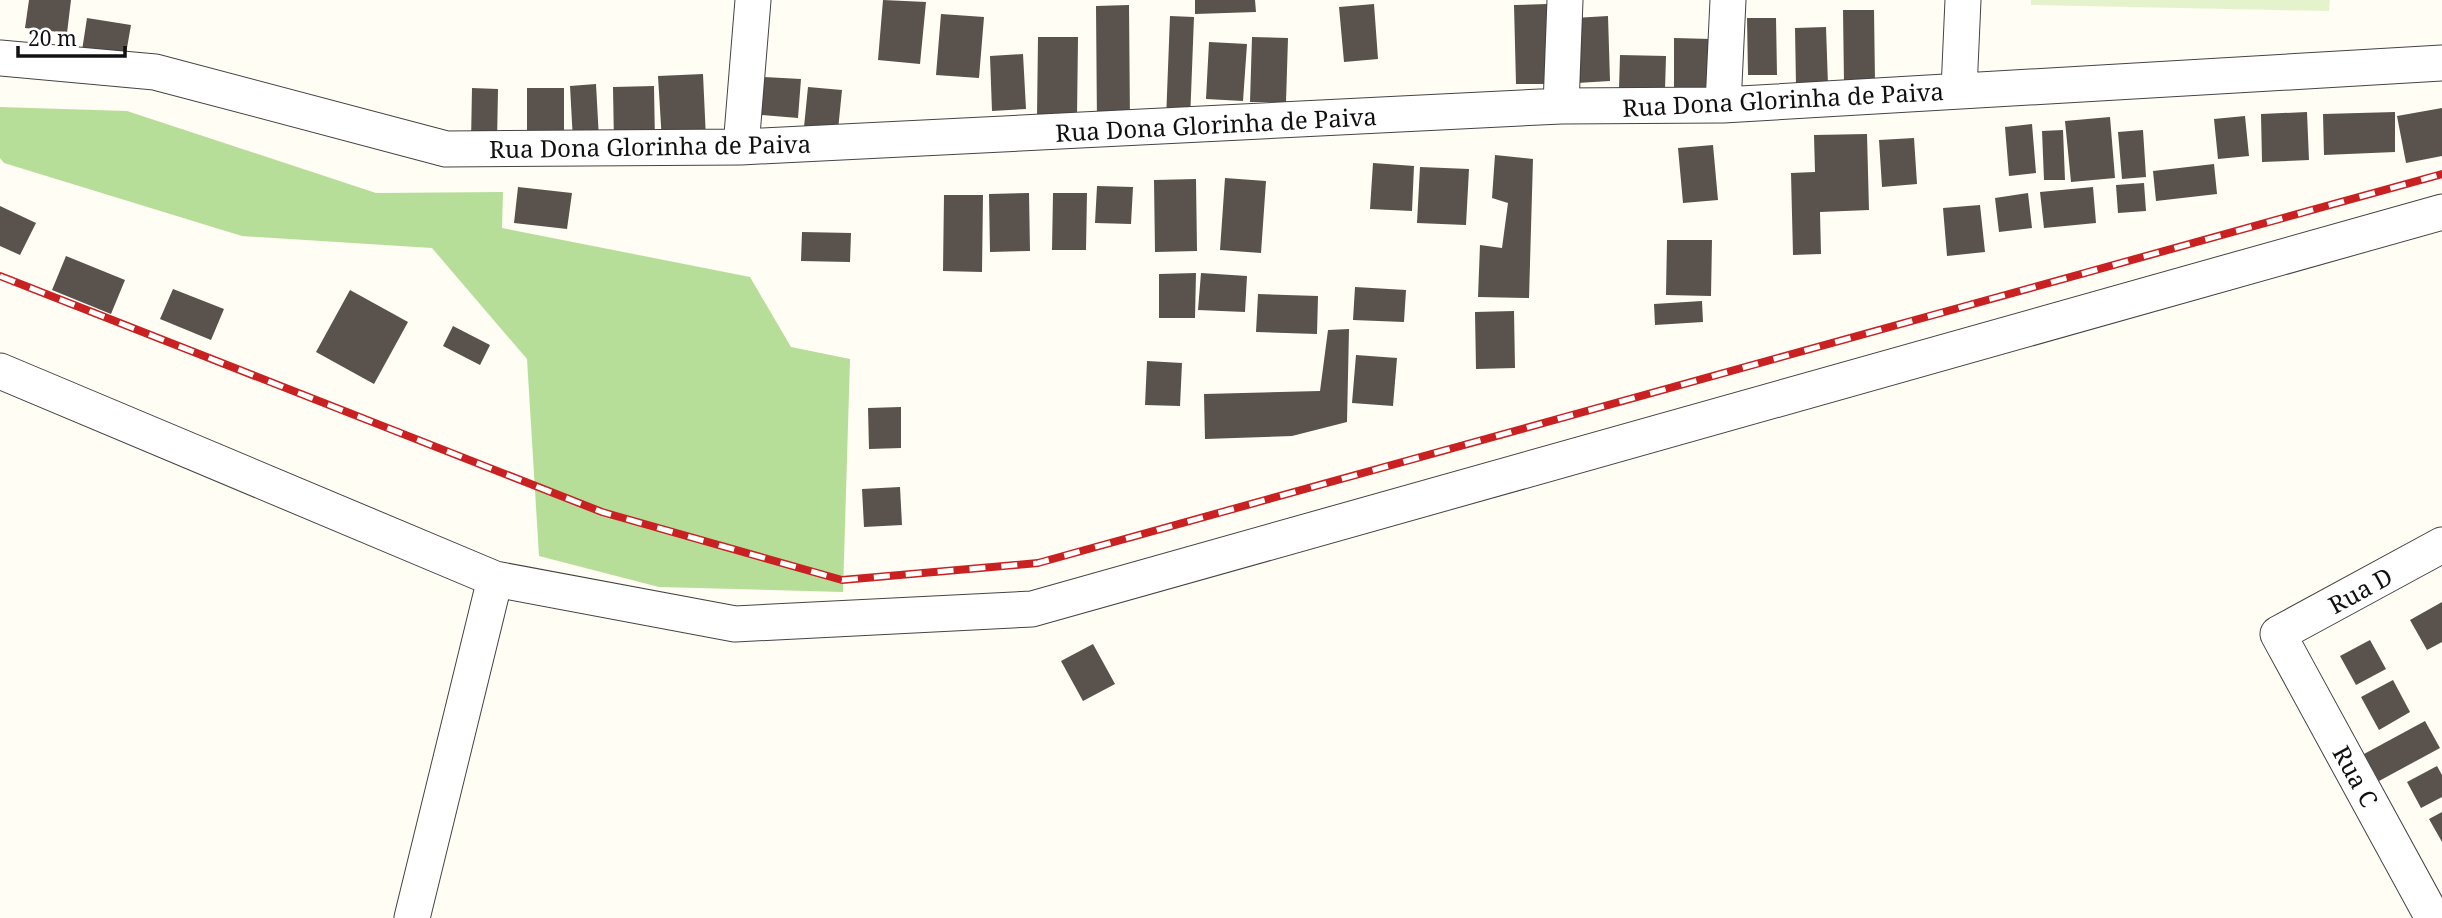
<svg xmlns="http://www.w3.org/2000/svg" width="2442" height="918" font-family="'Noto Serif',serif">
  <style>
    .forest { fill: #b6de99 }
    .pitch { fill: #e5f3cd }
    .building { fill: #5a524c }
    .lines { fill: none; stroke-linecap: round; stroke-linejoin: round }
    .minor-casing { stroke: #444; stroke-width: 37 }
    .minor { stroke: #fff; stroke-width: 35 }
    .rail-casing { stroke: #c92022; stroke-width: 8 }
    .rail { stroke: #fff; stroke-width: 5; stroke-dasharray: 16; stroke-linecap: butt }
    .labels { text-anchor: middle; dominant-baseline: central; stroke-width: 7; stroke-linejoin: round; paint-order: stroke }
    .street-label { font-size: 24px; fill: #111; stroke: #fff }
  </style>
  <rect width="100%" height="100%" fill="#fffdf4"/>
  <!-- forest -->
  <path class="forest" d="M 0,107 L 127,111 L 376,193 L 503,192 L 502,228 L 750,277 L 791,347 L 850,359 L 843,592 L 659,587 L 539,556 L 527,359 L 432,248 L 242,236 L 4,163 L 0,158 Z"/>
  <!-- pitch -->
  <path class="pitch" d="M 2031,0 L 2330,0 L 2329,11 L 2031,5 Z"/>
  <!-- building -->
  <path class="building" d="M 29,0 L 71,0 L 67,33 L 25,28 Z
    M 883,0 L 926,2 L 920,64 L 878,60 Z
    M 1195,0 L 1255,0 L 1256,12 L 1195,14 Z
    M 1374,4 L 1378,59 L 1344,62 L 1339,7 Z
    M 1547,4 L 1549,84 L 1516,84 L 1514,5 Z
    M 1129,5 L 1130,125 L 1097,126 L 1096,6 Z
    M 1843,10 L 1874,10 L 1875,82 L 1844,83 Z
    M 941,14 L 984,17 L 979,78 L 936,75 Z
    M 1170,16 L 1194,17 L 1190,121 L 1166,120 Z
    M 1608,16 L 1610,81 L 1577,83 L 1574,18 Z
    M 87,18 L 131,25 L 124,65 L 81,57 Z
    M 1747,18 L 1776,18 L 1777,75 L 1748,75 Z
    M 1826,27 L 1828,85 L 1796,86 L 1795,28 Z
    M 1038,37 L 1078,37 L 1077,117 L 1037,117 Z
    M 1252,37 L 1288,38 L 1286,102 L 1250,102 Z
    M 1674,38 L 1711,39 L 1711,89 L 1674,89 Z
    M 1209,42 L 1247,44 L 1243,101 L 1206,99 Z
    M 1023,54 L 1026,109 L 992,111 L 990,56 Z
    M 1620,55 L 1666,56 L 1665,90 L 1619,89 Z
    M 703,74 L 706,139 L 662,142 L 658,76 Z
    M 764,77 L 801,79 L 798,118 L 761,115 Z
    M 596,84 L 599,139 L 573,141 L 570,86 Z
    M 654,86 L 655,143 L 614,144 L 613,87 Z
    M 808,87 L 842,90 L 837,140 L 803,137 Z
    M 472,88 L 498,89 L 497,142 L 471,142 Z
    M 527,88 L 564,88 L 564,142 L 527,143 Z
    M 2442,108 L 2442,156 L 2406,163 L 2397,116 Z
    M 2307,112 L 2309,160 L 2262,162 L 2261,114 Z
    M 2395,112 L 2395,152 L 2324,155 L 2323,114 Z
    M 2245,116 L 2249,156 L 2218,159 L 2214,119 Z
    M 2110,117 L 2115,178 L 2071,182 L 2065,121 Z
    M 2032,124 L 2036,173 L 2009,176 L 2005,127 Z
    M 2063,130 L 2065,180 L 2044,180 L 2042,131 Z
    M 2143,130 L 2146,177 L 2122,179 L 2118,132 Z
    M 1867,134 L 1869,210 L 1820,212 L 1821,254 L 1793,255 L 1791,173 L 1815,172 L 1814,135 Z
    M 1914,138 L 1917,184 L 1882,187 L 1879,140 Z
    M 1713,145 L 1718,200 L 1683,203 L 1678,148 Z
    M 1495,155 L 1533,159 L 1529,298 L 1478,297 L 1480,245 L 1502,248 L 1508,203 L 1492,198 Z
    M 1373,163 L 1414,166 L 1412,211 L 1370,209 Z
    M 2214,164 L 2217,194 L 2156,201 L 2153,171 Z
    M 1420,167 L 1469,169 L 1466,225 L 1417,223 Z
    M 1225,178 L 1266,181 L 1261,253 L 1220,250 Z
    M 1196,179 L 1197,251 L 1155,252 L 1154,180 Z
    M 2144,183 L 2146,211 L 2118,213 L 2116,185 Z
    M 1097,186 L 1133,187 L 1131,224 L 1095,223 Z
    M 518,187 L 572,193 L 567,229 L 514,223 Z
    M 2093,187 L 2096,223 L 2044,228 L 2040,192 Z
    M 1029,193 L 1030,251 L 990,252 L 989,194 Z
    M 1053,193 L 1087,193 L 1086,250 L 1052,250 Z
    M 2028,193 L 2032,228 L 1999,232 L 1995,198 Z
    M 944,195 L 983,195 L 982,272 L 943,271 Z
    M 1980,205 L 1985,252 L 1947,256 L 1943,208 Z
    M 0,206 L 36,223 L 20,255 L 0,246 Z
    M 802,232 L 851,233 L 850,262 L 801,261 Z
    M 1667,240 L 1712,240 L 1711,296 L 1666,295 Z
    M 66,256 L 125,280 L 111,314 L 52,290 Z
    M 1196,273 L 1195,318 L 1159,318 L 1159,274 Z
    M 1201,273 L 1247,276 L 1245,312 L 1198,310 Z
    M 1355,287 L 1406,290 L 1404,322 L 1353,320 Z
    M 173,289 L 224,309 L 211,340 L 160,319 Z
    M 350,290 L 408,322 L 374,384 L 316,352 Z
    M 1258,294 L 1318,296 L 1317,334 L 1256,332 Z
    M 1702,301 L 1703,322 L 1655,325 L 1654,304 Z
    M 1514,311 L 1515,368 L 1476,369 L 1475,312 Z
    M 453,326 L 490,345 L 480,365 L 443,346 Z
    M 1349,329 L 1347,422 L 1292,436 L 1205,439 L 1204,394 L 1320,391 L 1328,330 Z
    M 1356,355 L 1397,358 L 1393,406 L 1352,403 Z
    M 1147,361 L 1182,363 L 1180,406 L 1145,405 Z
    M 901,407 L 901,448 L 869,449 L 868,408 Z
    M 900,487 L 902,525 L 864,527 L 862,489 Z
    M 2442,602 L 2442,642 L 2427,650 L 2410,620 Z
    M 2370,640 L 2386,669 L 2356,685 L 2340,656 Z
    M 1093,644 L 1115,684 L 1083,701 L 1061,661 Z
    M 2393,680 L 2410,712 L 2379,730 L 2361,697 Z
    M 2425,721 L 2440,748 L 2379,781 L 2364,754 Z
    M 2437,766 L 2442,775 L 2442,797 L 2421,808 L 2407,782 Z
    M 2442,812 L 2442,842 L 2429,819 Z"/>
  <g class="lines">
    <defs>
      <path id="minor" d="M 0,58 L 155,72 L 446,149 L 741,147 L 1561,106 L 1723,105 L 2442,63
        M 1959,90 L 1963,0
        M 1723,105 L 1728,0
        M 1561,106 L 1565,0
        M 741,147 L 753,0
        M 0,371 L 495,579 L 735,624 L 1032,609 L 2442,212
        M 412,918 L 495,579
        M 2433,918 L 2278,634 L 2442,545"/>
    </defs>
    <!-- minor casing -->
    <use href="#minor" class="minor-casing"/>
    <!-- minor -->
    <use href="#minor" class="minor"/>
    <defs>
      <path id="rail" d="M 0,276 L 602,512 L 842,580 L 1038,563 L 2442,174"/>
    </defs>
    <!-- rail casing -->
    <use href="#rail" class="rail-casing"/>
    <!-- rail -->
    <use href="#rail" class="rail"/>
  </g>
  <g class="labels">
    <!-- street labels -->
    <g class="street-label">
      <text transform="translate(1783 99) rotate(-3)">Rua Dona Glorinha de Paiva</text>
      <text transform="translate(1216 124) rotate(-3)">Rua Dona Glorinha de Paiva</text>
      <text transform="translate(650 146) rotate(-1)">Rua Dona Glorinha de Paiva</text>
      <text transform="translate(2360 590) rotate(-29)">Rua D</text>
      <text transform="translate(2356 776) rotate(61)">Rua C</text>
    </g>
  </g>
  <!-- scale -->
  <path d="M18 46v10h107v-10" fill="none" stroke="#111111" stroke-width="3.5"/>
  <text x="28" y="46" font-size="21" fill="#111111" stroke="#ffffff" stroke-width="5" paint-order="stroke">20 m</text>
</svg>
